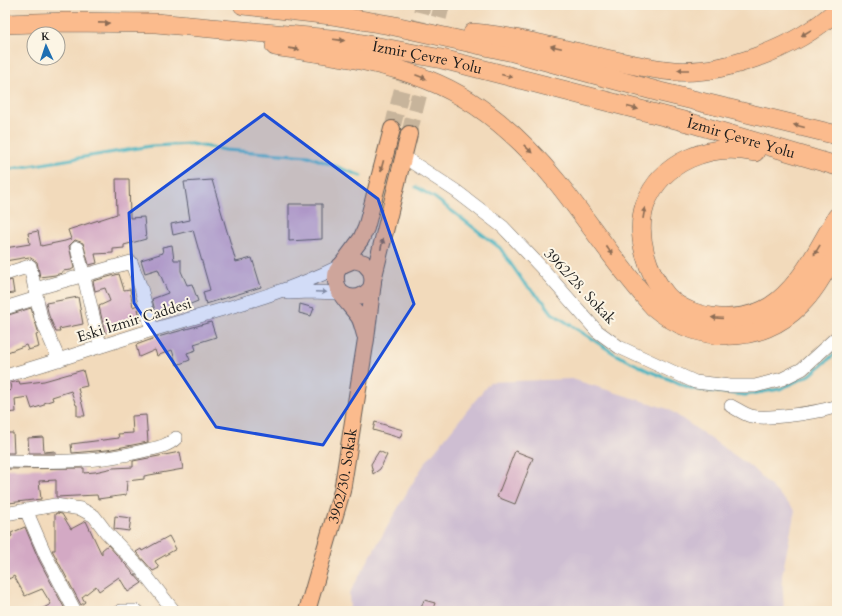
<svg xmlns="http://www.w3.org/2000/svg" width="842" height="616" font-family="Cardo,serif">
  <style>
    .industrial { fill: #cebed2 }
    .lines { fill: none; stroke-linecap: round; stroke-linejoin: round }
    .stream { stroke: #46b4c1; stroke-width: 3 }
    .building { fill: #d3a9c4 }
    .major-tunnel { stroke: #c7b49b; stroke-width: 16; stroke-dasharray: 16 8; stroke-linecap: butt }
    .minor-casing { stroke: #675e54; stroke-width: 14 }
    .major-casing { stroke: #675e54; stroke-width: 18 }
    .highway-casing { stroke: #675e54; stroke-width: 20 }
    .minor { stroke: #fff; stroke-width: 13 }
    .major { stroke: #fbbb8d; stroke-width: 16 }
    .highway { stroke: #fbbb8d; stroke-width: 19 }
    .oneway { fill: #8c6c54 }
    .oneway2 { fill: #999 }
    .marked { fill: #1d4ed8; fill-opacity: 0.2; stroke: #1d4ed8; stroke-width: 3; stroke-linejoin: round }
    .labels { text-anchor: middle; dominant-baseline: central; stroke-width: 4; stroke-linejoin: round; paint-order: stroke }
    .street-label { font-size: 15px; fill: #1c1c1c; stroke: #fcf5e5 }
  </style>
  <rect width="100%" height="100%" fill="#fcf5e5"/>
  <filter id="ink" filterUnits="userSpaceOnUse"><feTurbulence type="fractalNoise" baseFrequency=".025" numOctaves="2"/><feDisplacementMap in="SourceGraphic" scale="8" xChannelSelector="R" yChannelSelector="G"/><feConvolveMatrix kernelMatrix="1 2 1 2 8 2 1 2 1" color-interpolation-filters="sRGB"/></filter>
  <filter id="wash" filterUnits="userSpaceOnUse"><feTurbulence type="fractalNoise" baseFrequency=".012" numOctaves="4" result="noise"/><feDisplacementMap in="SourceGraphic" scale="16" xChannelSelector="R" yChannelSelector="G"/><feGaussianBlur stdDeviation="0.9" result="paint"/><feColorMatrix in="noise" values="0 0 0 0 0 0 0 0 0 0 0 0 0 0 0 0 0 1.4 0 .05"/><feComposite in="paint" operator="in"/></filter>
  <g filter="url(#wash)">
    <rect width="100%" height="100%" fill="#f2dabb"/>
    <!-- industrial -->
    <path class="industrial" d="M 572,379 L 668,409 L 750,466 L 795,510 L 782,575 L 784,611 L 350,611 L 349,594 L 410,487 L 425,463 L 490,382 Z"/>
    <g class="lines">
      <!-- stream -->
      <path class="stream" d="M 5,170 L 151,146 L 191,144 L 225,150 L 308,156 L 361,176
        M 416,187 L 435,198 L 500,248 L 524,283 L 544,302 L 552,313 L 615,354 L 649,371 L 693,389 L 745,395 L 780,389 L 810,375 L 837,352"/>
    </g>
    <g id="blocks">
      <!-- building -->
      <path class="building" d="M 116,179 L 129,179 L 130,218 L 144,217 L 146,239 L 124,245 L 124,248 L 113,249 L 113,253 L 95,254 L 97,263 L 89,265 L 83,243 L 75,240 L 69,246 L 74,268 L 71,270 L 62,271 L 62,273 L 55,275 L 40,277 L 37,262 L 29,257 L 5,261 L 5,248 L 30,244 L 28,233 L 38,231 L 41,246 L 65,241 L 71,239 L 68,230 L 117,214 Z
        M 212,180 L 236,262 L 252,258 L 261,287 L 206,304 L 203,292 L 210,290 L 193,230 L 173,235 L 171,224 L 190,220 L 184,182 Z
        M 289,204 L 322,204 L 322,239 L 289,241 Z
        M 172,245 L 174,260 L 181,260 L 181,271 L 187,285 L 192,284 L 198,301 L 178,309 L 177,306 L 156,315 L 152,299 L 168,293 L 158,269 L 145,273 L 141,260 L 163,253 L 162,247 Z
        M 119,274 L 124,290 L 130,289 L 133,307 L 137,305 L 141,321 L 132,325 L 130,319 L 114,325 L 116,328 L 105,333 L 99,306 L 110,301 L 105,288 L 95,291 L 93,281 Z
        M 12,280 L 14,293 L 5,294 L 5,282 Z
        M 78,297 L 83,324 L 59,329 L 60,332 L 56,332 L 49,316 L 46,303 Z
        M 300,304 L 314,308 L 311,316 L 299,313 Z
        M 31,308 L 39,334 L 36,335 L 39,347 L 28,350 L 26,345 L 5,353 L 5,340 L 7,339 L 5,316 Z
        M 211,322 L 216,337 L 194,344 L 196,350 L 187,353 L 190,360 L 177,365 L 172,350 L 157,356 L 155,350 L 139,357 L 136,345 L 158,337 Z
        M 83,370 L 87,386 L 78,388 L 85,416 L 77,416 L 77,405 L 76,405 L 71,391 L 52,397 L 53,400 L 44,403 L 44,405 L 32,409 L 28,397 L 15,399 L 16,412 L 6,413 L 5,392 L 11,390 L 10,383 L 19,381 L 20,384 L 44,381 Z
        M 146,415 L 148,442 L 107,450 L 72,453 L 71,444 L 119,438 L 118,434 L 133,433 L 132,416 Z
        M 375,422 L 403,430 L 400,438 L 373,430 Z
        M 5,433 L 13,433 L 14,453 L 5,453 Z
        M 43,437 L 44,452 L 55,451 L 56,453 L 29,453 L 28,438 Z
        M 379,451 L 387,455 L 380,469 L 373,474 L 371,464 Z
        M 515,451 L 533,458 L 515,504 L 497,497 Z
        M 180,452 L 183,469 L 144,476 L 144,479 L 127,481 L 126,495 L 98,499 L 97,495 L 56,497 L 56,480 L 39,481 L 41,499 L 9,503 L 5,469 L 84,468 L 84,473 L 95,472 L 113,468 L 133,467 L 133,461 Z
        M 57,513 L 62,514 L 71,529 L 86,521 L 102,555 L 102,550 L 108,545 L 142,583 L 128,592 L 119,577 L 99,591 L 96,586 L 82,597 L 85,602 L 81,605 L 52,550 L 55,550 L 55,514 Z
        M 115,516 L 131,518 L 129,531 L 114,529 Z
        M 25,527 L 39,560 L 66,611 L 38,611 L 51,604 L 42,589 L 25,596 L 14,576 L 9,579 L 5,572 L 5,540 L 12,536 L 11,533 Z
        M 169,536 L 176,549 L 155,561 L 159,568 L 153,571 L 136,552 L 141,549 L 142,551 Z
        M 424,600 L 435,603 L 432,611 L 420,611 Z"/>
    </g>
  </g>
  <g filter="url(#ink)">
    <use href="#blocks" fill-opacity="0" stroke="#675e54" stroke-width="1"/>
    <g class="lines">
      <!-- major-tunnel -->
      <path class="major-tunnel" d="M 392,129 L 423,5
        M 409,134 L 442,5"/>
      <defs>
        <path id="minor" d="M 404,157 L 456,191 L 503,227 L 540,266 L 597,331 L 619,347 L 695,382 L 730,386 L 755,386 L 782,379 L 802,369 L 837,337
          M 77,248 L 100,345
          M 5,274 L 30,266 L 41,318 L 59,360
          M 35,289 L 131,262 L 141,288 L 152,330
          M 288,293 L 310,292 L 341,293
          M 5,308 L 37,298
          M 5,376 C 58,361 109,343 162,327 C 222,309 284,294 340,266
          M 731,406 C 737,409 744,414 751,416 C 767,420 822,412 837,406
          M 5,461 C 55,462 94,463 143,451 C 155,448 167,447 176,438
          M 26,510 L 46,556 L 75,611
          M 5,514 L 55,505 L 81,509 L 94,516 L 106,532 L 140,568 L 174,611
          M 121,611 L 137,611"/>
        <g id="major">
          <path d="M 341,293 C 352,301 363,298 371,288 L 409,134"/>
          <path d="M 365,335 C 363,329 362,322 359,317 C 349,303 331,289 337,271 L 361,239 L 366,228 L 392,129"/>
          <path id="s1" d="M 307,611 L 342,491 L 366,339 L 373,282 L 371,271 L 364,263 L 354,260 L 340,266"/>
        </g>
        <g id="highway">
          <path d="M 243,5 L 331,15 L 390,25 L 513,52 L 660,92 L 837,135"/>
          <path id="s2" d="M 5,24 L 65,22 L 156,23 L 342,40 L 442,59 L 691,123 L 837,166"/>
          <path d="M 473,33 C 538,39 599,61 664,70 C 719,78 797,48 837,10"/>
          <path d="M 275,46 C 326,54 380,60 428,80 C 479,100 523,140 557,182 C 590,223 618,268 654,307 C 696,343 760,347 801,304 C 816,289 826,269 837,251"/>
          <path d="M 755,152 C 711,142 661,161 645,205 C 635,235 647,273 667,296 C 680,310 700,316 719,318 C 741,319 761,315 778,301 C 805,279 820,245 837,217"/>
        </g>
      </defs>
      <!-- minor casing -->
      <use href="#minor" class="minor-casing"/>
      <!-- major casing -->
      <use href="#major" class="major-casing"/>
      <!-- highway casing -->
      <use href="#highway" class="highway-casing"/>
      <!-- minor -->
      <use href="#minor" class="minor"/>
      <!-- major -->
      <use href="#major" class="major"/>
      <!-- highway -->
      <use href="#highway" class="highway"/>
    </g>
    <!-- one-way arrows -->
    <defs><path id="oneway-solid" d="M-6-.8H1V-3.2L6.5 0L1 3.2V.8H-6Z"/></defs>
    <g class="oneway">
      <use href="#oneway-solid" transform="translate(104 23) rotate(1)"/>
      <use href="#oneway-solid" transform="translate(806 33) rotate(148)"/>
      <use href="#oneway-solid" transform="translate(339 40) rotate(7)"/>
      <use href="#oneway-solid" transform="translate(556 47) rotate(-168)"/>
      <use href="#oneway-solid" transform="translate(294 49) rotate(8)"/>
      <use href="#oneway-solid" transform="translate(683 70) rotate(180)"/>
      <use href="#oneway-solid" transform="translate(507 76) rotate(14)"/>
      <use href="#oneway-solid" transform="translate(421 77) rotate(21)"/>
      <use href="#oneway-solid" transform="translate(633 108) rotate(14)"/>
      <use href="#oneway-solid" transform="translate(799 126) rotate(-166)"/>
      <use href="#oneway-solid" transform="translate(528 149) rotate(44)"/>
      <use href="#oneway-solid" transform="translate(382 166) rotate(105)"/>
      <use href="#oneway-solid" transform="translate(644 213) rotate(-80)"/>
      <use href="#oneway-solid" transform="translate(382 244) rotate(-77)"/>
      <use href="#oneway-solid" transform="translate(609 250) rotate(53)"/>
      <use href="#oneway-solid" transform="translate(817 250) rotate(121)"/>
      <use href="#oneway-solid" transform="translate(717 318) rotate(-176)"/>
    </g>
    <use class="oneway2" href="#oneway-solid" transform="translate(321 292) rotate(3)"/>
  </g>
  <!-- marked area -->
  <path class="marked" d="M 264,114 L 378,199 L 414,304 L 323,445 L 216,427 L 134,303 L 129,213 Z"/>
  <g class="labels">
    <!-- street labels -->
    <g class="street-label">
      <text stroke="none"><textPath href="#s2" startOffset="425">İzmir Çevre Yolu</textPath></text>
      <text stroke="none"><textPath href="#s2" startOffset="749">İzmir Çevre Yolu</textPath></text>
      <text transform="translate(580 286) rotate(47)">3962/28. Sokak</text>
      <text transform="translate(134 320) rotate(-17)">Eski İzmir Caddesi</text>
      <text stroke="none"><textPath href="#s1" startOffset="140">3962/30. Sokak</textPath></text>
    </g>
  </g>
  <!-- margin -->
  <rect width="842" height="616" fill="none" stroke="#fcf5e5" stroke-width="20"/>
  <!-- north arrow -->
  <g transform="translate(46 46) rotate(357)"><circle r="19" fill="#fcf5e5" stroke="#a29e95"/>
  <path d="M0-3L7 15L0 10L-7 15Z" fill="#1f6fb2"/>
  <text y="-6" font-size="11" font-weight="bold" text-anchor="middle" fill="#1c1c1c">K</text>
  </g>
</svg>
